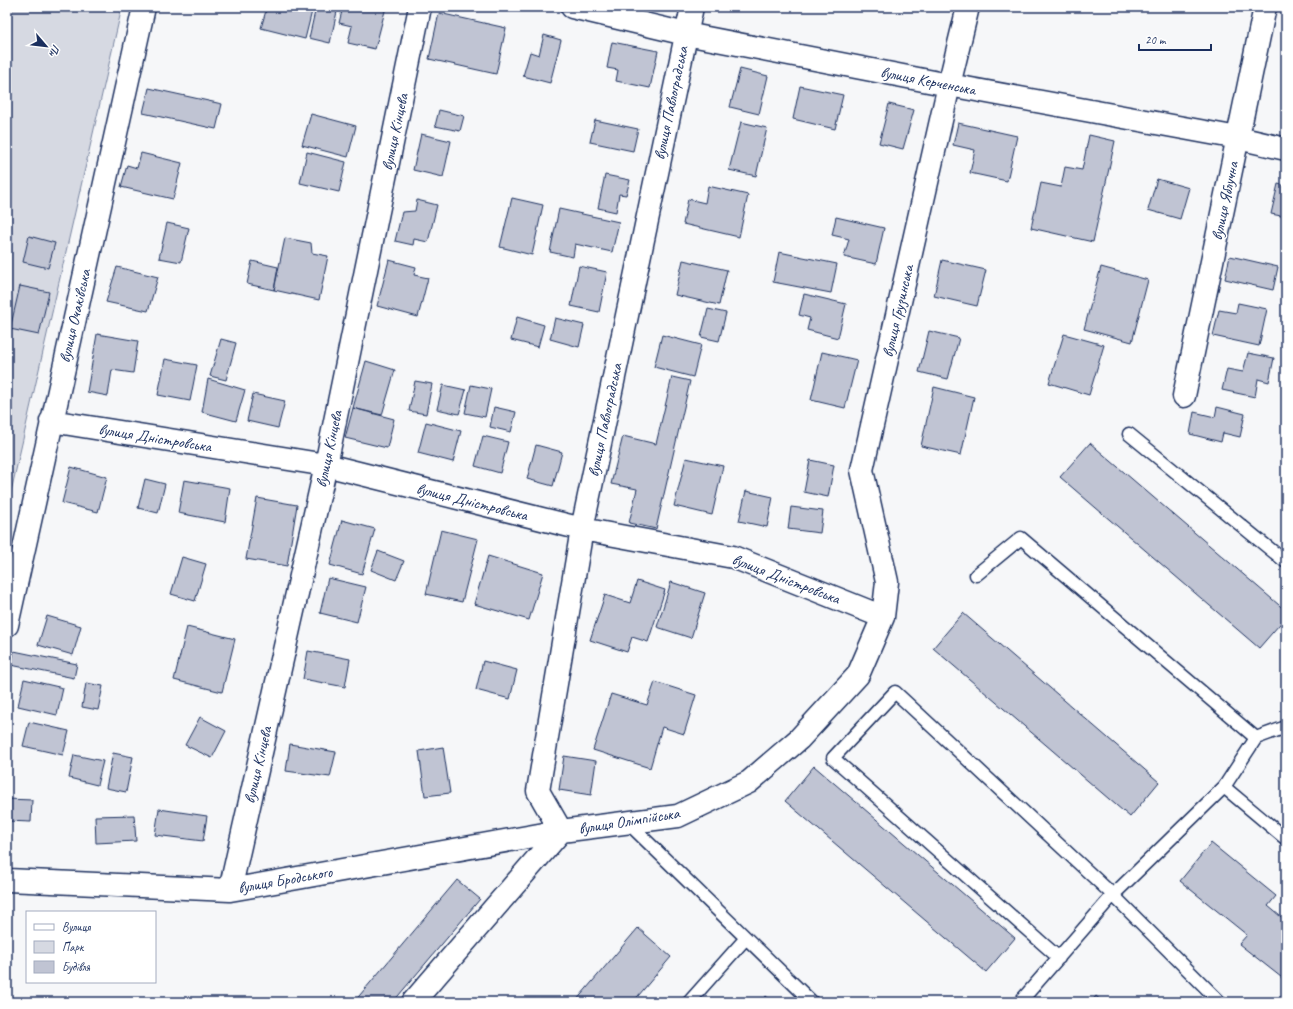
<svg xmlns="http://www.w3.org/2000/svg" width="1293" height="1009" font-family="Caveat,sans-serif">
  <style>
    .green { fill: #d6d9e2; stroke: #7884a0 }
    .building { fill: #c0c4d3; stroke: #1b2f5e }
    .lines { fill: none; stroke-linecap: round; stroke-linejoin: round }
    .service-casing { stroke: #1b2f5e; stroke-width: 15 }
    .minor-casing { stroke: #1b2f5e; stroke-width: 25 }
    .service { stroke: #fff; stroke-width: 12 }
    .minor { stroke: #fff; stroke-width: 22 }
    .labels { text-anchor: middle; dominant-baseline: central; stroke-width: 3; stroke-linejoin: round; paint-order: stroke }
    .street-label { font-size: 16px; fill: #1b2f5e; stroke: #fff }
  </style>
  <rect width="100%" height="100%" fill="#f6f7f9"/>
  <filter id="ink" filterUnits="userSpaceOnUse"><feTurbulence type="fractalNoise" baseFrequency=".025" numOctaves="2"/><feDisplacementMap in="SourceGraphic" scale="8" xChannelSelector="R" yChannelSelector="G"/><feConvolveMatrix kernelMatrix="1 2 1 2 8 2 1 2 1" color-interpolation-filters="sRGB"/></filter>
  <g filter="url(#ink)">
    <!-- green -->
    <path class="green" d="M 7,7 L 122,7 L 7,509 Z"/>
    <!-- building -->
    <path class="building" d="M 267,7 L 279,7 L 287,9 L 287,7 L 313,7 L 305,39 L 261,28 Z
      M 316,7 L 338,7 L 330,43 L 309,38 Z
      M 343,7 L 355,9 L 356,7 L 386,7 L 375,49 L 348,43 L 352,26 L 339,23 Z
      M 439,13 L 506,28 L 496,74 L 429,59 Z
      M 544,35 L 561,40 L 550,83 L 523,76 L 530,52 L 539,55 Z
      M 612,42 L 658,51 L 650,88 L 616,81 L 618,70 L 607,68 Z
      M 740,69 L 768,76 L 759,114 L 730,107 Z
      M 800,86 L 843,95 L 835,129 L 793,119 Z
      M 149,88 L 222,104 L 216,129 L 143,113 Z
      M 889,104 L 914,110 L 903,149 L 879,143 Z
      M 439,110 L 464,116 L 460,131 L 435,126 Z
      M 311,114 L 356,126 L 348,157 L 302,145 Z
      M 595,120 L 638,129 L 633,151 L 590,142 Z
      M 741,122 L 767,128 L 756,176 L 729,170 Z
      M 958,123 L 1017,136 L 1007,181 L 970,173 L 975,150 L 953,145 Z
      M 421,134 L 451,141 L 443,177 L 413,170 Z
      M 1089,135 L 1115,141 L 1093,242 L 1031,228 L 1041,183 L 1061,187 L 1065,167 L 1082,170 Z
      M 307,152 L 346,162 L 339,192 L 300,183 Z
      M 141,153 L 182,163 L 173,199 L 121,187 L 127,165 L 137,168 Z
      M 605,175 L 630,180 L 626,195 L 619,194 L 616,212 L 598,208 Z
      M 1157,179 L 1189,188 L 1180,219 L 1148,210 Z
      M 1278,184 L 1286,186 L 1286,217 L 1271,214 Z
      M 708,186 L 748,195 L 739,237 L 683,224 L 688,199 L 705,203 Z
      M 512,198 L 543,205 L 532,255 L 500,247 Z
      M 417,200 L 437,205 L 428,242 L 414,239 L 413,245 L 395,241 L 402,212 L 415,211 Z
      M 559,209 L 619,222 L 612,252 L 575,244 L 573,257 L 550,252 Z
      M 836,217 L 884,228 L 876,264 L 844,257 L 849,239 L 832,235 Z
      M 167,223 L 189,228 L 181,262 L 159,258 Z
      M 29,236 L 55,243 L 48,268 L 23,262 Z
      M 285,238 L 311,243 L 312,253 L 328,256 L 319,300 L 274,290 Z
      M 779,252 L 837,264 L 831,293 L 773,282 Z
      M 1230,256 L 1278,267 L 1273,290 L 1225,279 Z
      M 389,260 L 416,267 L 414,275 L 428,278 L 418,317 L 377,306 Z
      M 683,260 L 727,270 L 719,305 L 675,295 Z
      M 942,260 L 986,270 L 977,306 L 934,296 Z
      M 252,261 L 278,267 L 274,290 L 247,284 Z
      M 579,266 L 607,272 L 599,312 L 571,306 Z
      M 117,267 L 158,277 L 148,311 L 106,302 Z
      M 1101,267 L 1148,280 L 1132,342 L 1084,329 Z
      M 20,286 L 49,292 L 39,335 L 10,329 Z
      M 804,294 L 846,304 L 838,338 L 807,330 L 810,318 L 799,315 Z
      M 1238,303 L 1267,309 L 1259,346 L 1213,336 L 1219,310 L 1236,313 Z
      M 708,309 L 726,313 L 719,341 L 701,337 Z
      M 517,317 L 544,325 L 538,347 L 511,340 Z
      M 555,318 L 584,325 L 579,347 L 550,339 Z
      M 929,331 L 959,338 L 948,379 L 919,372 Z
      M 97,334 L 138,341 L 133,373 L 112,370 L 108,396 L 87,392 Z
      M 1064,334 L 1104,345 L 1089,395 L 1049,383 Z
      M 662,335 L 701,345 L 693,377 L 654,367 Z
      M 221,339 L 236,343 L 226,380 L 210,376 Z
      M 822,352 L 857,360 L 845,408 L 811,400 Z
      M 1248,353 L 1274,358 L 1269,382 L 1258,379 L 1255,397 L 1222,390 L 1227,369 L 1243,372 Z
      M 165,359 L 197,365 L 190,401 L 158,395 Z
      M 366,361 L 395,370 L 382,415 L 353,408 Z
      M 672,377 L 690,381 L 656,529 L 629,523 L 637,489 L 611,484 L 623,436 L 656,444 Z
      M 208,379 L 245,390 L 236,421 L 202,412 Z
      M 415,381 L 432,384 L 426,414 L 409,411 Z
      M 443,385 L 466,390 L 459,414 L 437,409 Z
      M 471,385 L 491,389 L 485,417 L 465,413 Z
      M 934,387 L 974,397 L 961,455 L 921,446 Z
      M 253,394 L 285,401 L 278,428 L 247,421 Z
      M 7,402 L 11,403 L 7,418 Z
      M 494,407 L 516,412 L 511,432 L 490,427 Z
      M 1217,407 L 1245,414 L 1240,437 L 1223,433 L 1221,442 L 1190,434 L 1194,412 L 1215,417 Z
      M 353,408 L 394,419 L 387,448 L 345,438 Z
      M 426,422 L 461,431 L 453,462 L 418,453 Z
      M 483,436 L 508,442 L 500,473 L 475,466 Z
      M 1090,443 L 1286,611 L 1286,617 L 1259,648 L 1060,477 Z
      M 536,445 L 562,452 L 553,486 L 527,479 Z
      M 686,458 L 723,466 L 712,515 L 674,506 Z
      M 810,460 L 834,465 L 828,497 L 804,492 Z
      M 71,467 L 107,477 L 98,512 L 62,503 Z
      M 145,479 L 165,484 L 158,513 L 138,508 Z
      M 184,480 L 230,488 L 225,522 L 178,513 Z
      M 746,491 L 773,497 L 767,527 L 739,521 Z
      M 257,498 L 297,505 L 287,566 L 246,559 Z
      M 791,507 L 823,511 L 820,533 L 788,529 Z
      M 342,520 L 375,529 L 362,574 L 330,565 Z
      M 441,530 L 478,539 L 462,602 L 426,594 Z
      M 378,551 L 404,561 L 396,580 L 371,570 Z
      M 488,556 L 543,573 L 529,620 L 474,604 Z
      M 182,557 L 206,564 L 195,601 L 171,594 Z
      M 328,578 L 366,587 L 357,622 L 320,613 Z
      M 637,581 L 665,590 L 648,642 L 632,637 L 627,652 L 590,640 L 605,595 L 630,603 Z
      M 671,582 L 705,593 L 691,638 L 657,627 Z
      M 963,613 L 1159,782 L 1130,817 L 933,648 Z
      M 47,616 L 81,626 L 73,655 L 38,645 Z
      M 187,627 L 235,639 L 222,692 L 174,680 Z
      M 14,651 L 77,664 L 74,678 L 11,665 Z
      M 308,651 L 350,659 L 345,687 L 303,679 Z
      M 483,661 L 517,670 L 510,699 L 476,690 Z
      M 24,679 L 63,688 L 57,715 L 18,706 Z
      M 655,682 L 696,695 L 684,734 L 662,727 L 650,768 L 593,750 L 611,694 L 647,705 Z
      M 86,683 L 103,686 L 98,710 L 82,707 Z
      M 200,717 L 226,731 L 212,758 L 185,745 Z
      M 29,722 L 69,731 L 63,755 L 23,746 Z
      M 290,744 L 336,752 L 330,777 L 286,771 Z
      M 443,747 L 450,793 L 425,796 L 419,751 Z
      M 113,753 L 133,757 L 126,792 L 106,788 Z
      M 74,755 L 103,761 L 97,785 L 69,778 Z
      M 564,756 L 596,761 L 591,795 L 559,790 Z
      M 814,766 L 1015,938 L 986,972 L 785,801 Z
      M 7,799 L 32,800 L 31,822 L 7,821 Z
      M 159,809 L 207,816 L 203,841 L 155,835 Z
      M 134,815 L 136,841 L 96,843 L 95,816 Z
      M 1211,843 L 1276,896 L 1268,906 L 1286,921 L 1286,981 L 1239,944 L 1247,935 L 1180,881 Z
      M 457,880 L 480,899 L 393,1002 L 354,1002 Z
      M 638,928 L 671,957 L 633,1002 L 575,1002 Z
      M 766,996 L 773,1002 L 761,1002 Z
      M 1096,996 L 1103,1002 L 1091,1002 Z"/>
    <g class="lines">
      <defs>
        <path id="service" d="M 1129,434 L 1286,562
          M 976,575 L 1021,538 L 1256,738
          M 1224,787 L 1286,839
          M 627,822 L 812,1002
          M 1059,958 L 833,758 L 895,692 L 1113,895 L 1220,1002
          M 689,1002 L 746,938
          M 1020,1002 L 1113,895 L 1224,787 L 1256,738 L 1286,727"/>
        <path id="minor" d="M 572,7 L 686,34 L 949,85 L 1238,138 L 1286,149
          M 1184,396 L 1265,7
          M 51,421 L 326,465 L 582,529 L 733,557 L 883,617
          M 7,625 L 144,7
          M 561,831 L 538,791 L 582,529 L 692,7
          M 7,880 L 230,890 L 561,831 L 678,816 L 749,782 L 799,739 L 858,675 L 883,617 L 887,582 L 862,470 L 949,85 L 968,7
          M 230,890 L 326,465 L 420,7
          M 413,1002 L 561,831"/>
      </defs>
      <!-- service casing -->
      <use href="#service" class="service-casing"/>
      <!-- minor casing -->
      <use href="#minor" class="minor-casing"/>
      <!-- service -->
      <use href="#service" class="service"/>
      <!-- minor -->
      <use href="#minor" class="minor"/>
    </g>
  </g>
  <g class="labels">
    <!-- street labels -->
    <g class="street-label">
      <text transform="translate(928 81) rotate(11)">вулиця Керченська</text>
      <text transform="translate(671 103) rotate(-78)">вулиця Павлоградська</text>
      <text transform="translate(395 132) rotate(-78)">вулиця Кінцева</text>
      <text transform="translate(1225 201) rotate(-78)">вулиця Яблучна</text>
      <text transform="translate(898 311) rotate(-77)">вулиця Грузинська</text>
      <text transform="translate(75 316) rotate(-77)">вулиця Очаківська</text>
      <text transform="translate(605 420) rotate(-78)">вулиця Павлоградська</text>
      <text transform="translate(155 438) rotate(9)">вулиця Дністровська</text>
      <text transform="translate(329 449) rotate(-78)">вулиця Кінцева</text>
      <text transform="translate(472 502) rotate(14)">вулиця Дністровська</text>
      <text transform="translate(786 579) rotate(21)">вулиця Дністровська</text>
      <text transform="translate(258 765) rotate(-77)">вулиця Кінцева</text>
      <text transform="translate(629 821) rotate(-9)">вулиця Олімпійська</text>
      <text transform="translate(285 880) rotate(-10)">вулиця Бродського</text>
    </g>
  </g>
  <!-- margin -->
  <rect width="1293" height="1009" fill="none" stroke="#fff" stroke-width="24"/>
  <rect x="12" y="12" width="1269" height="985" fill="none" stroke="#1b2f5e" stroke-width="1.5" filter="url(#ink)"/>
  <!-- legend -->
  <rect x="26" y="911" width="130" height="72" fill="#ffffff" stroke="#a4acbf"/>
  <rect x="34" y="924" width="20" height="6" fill="#ffffff" stroke="#a4acbf"/>
  <text x="62" y="931" font-size="12" fill="#1b2f5e">Вулиця</text>
  <rect x="34" y="941" width="20" height="12" fill="#d6d9e2" stroke="#a4acbf"/>
  <text x="62" y="951" font-size="12" fill="#1b2f5e">Парк</text>
  <rect x="34" y="961" width="20" height="12" fill="#c0c4d3" stroke="#a4acbf"/>
  <text x="62" y="971" font-size="12" fill="#1b2f5e">Будівля</text>
  <!-- north arrow -->
  <g transform="translate(46 46) rotate(118)" stroke="#ffffff" stroke-width="3" paint-order="stroke">
  <path d="M0-3L7 15L0 10L-7 15Z" fill="#1b2f5e"/>
  <text y="-6" font-size="11" font-weight="bold" text-anchor="middle" fill="#1b2f5e">Пн</text>
  </g>
  <!-- scale -->
  <path d="M1139 44v6h72v-6" fill="none" stroke="#1b2f5e" stroke-width="2"/>
  <text x="1145" y="44" font-size="12" fill="#1b2f5e" stroke="#ffffff" stroke-width="3" paint-order="stroke">20 m</text>
</svg>
